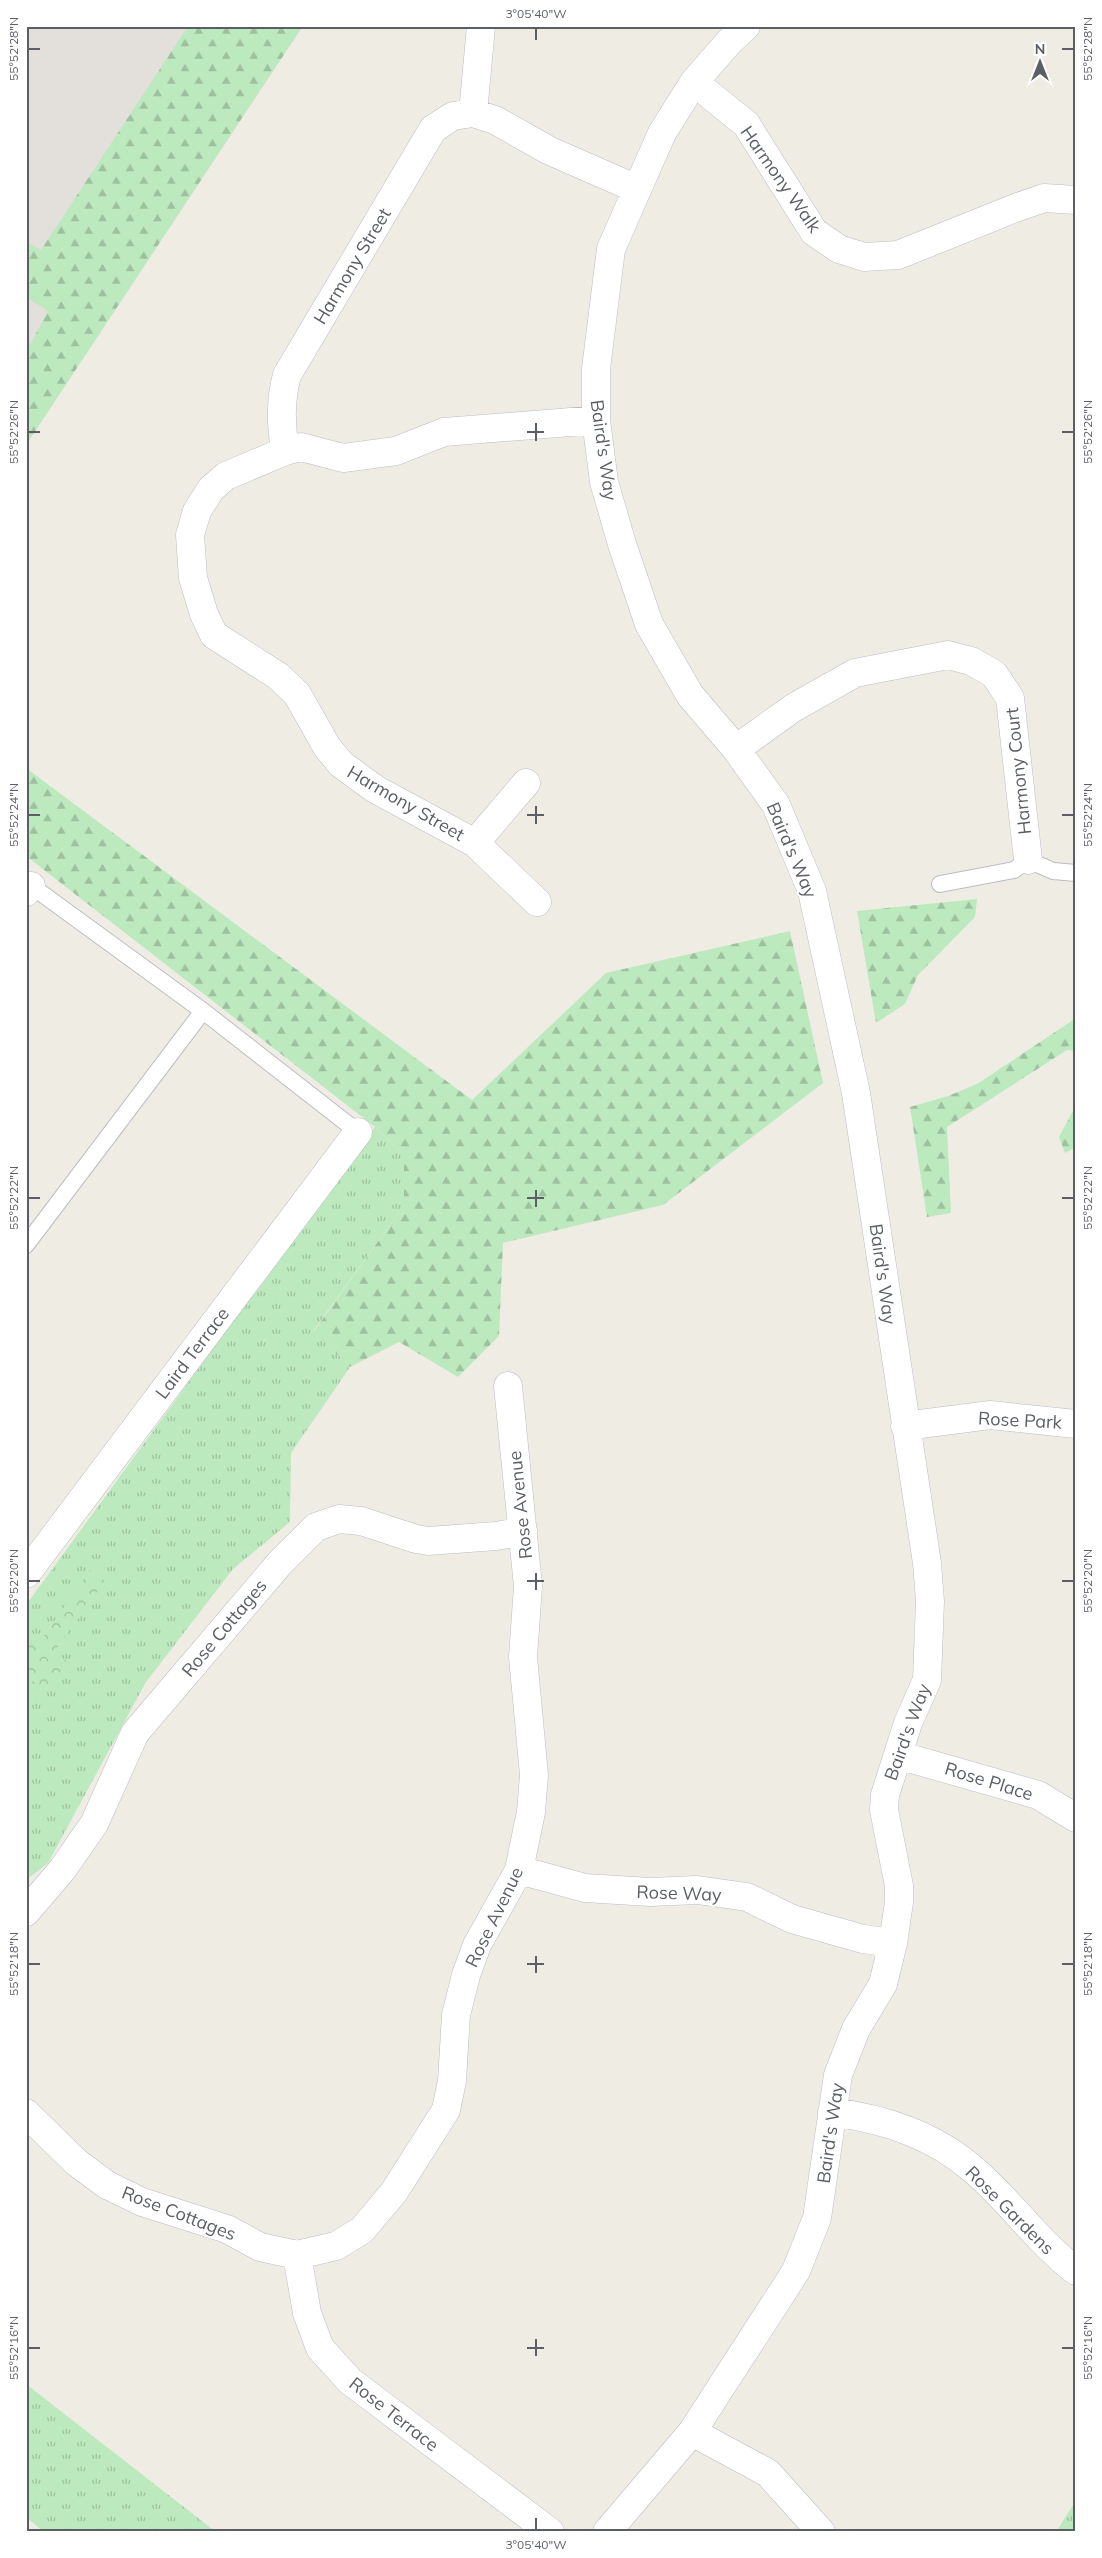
<svg xmlns="http://www.w3.org/2000/svg" width="1102" height="2558" font-family="Mulish,sans-serif">
  <style>
    .industrial { fill: #e3e0db }
    .grass { fill: url(#grass-tufts) }
    .forest { fill: url(#forest-firs) }
    .park { fill: url(#park-crowns) }
    .lines { fill: none; stroke-linecap: round; stroke-linejoin: round }
    .lane-casing { stroke: #bbbdc3; stroke-width: 18 }
    .street-casing { stroke: #bbbdc3; stroke-width: 29 }
    .lane { stroke: #fff; stroke-width: 16 }
    .street { stroke: #fff; stroke-width: 28 }
    .ticks { fill: none; stroke: #5b5f65; stroke-width: 2 }
    .labels { text-anchor: middle; dominant-baseline: central; stroke-width: 4; stroke-linejoin: round; paint-order: stroke }
    .street-label { font-size: 18px; fill: #5b5f65; stroke: #fff }
    .neatline { fill: none; stroke: #5b5f65; stroke-width: 2 }
    .ticks-label { font-size: 12px; text-anchor: middle; fill: #5b5f65 }
  </style>
  <defs>
    <pattern id="grass-tufts" width="24" height="20" patternUnits="userSpaceOnUse" patternTransform="scale(1.25)"><rect width="24" height="20" fill="#bde9be"/><path d="M3 7l-1-3M5 7V3M7 7l1-3M15 17l-1-3M17 17v-4M19 17l1-3" fill="none" stroke="#9dc09e"/></pattern>
    <pattern id="forest-firs" width="22" height="20" patternUnits="userSpaceOnUse" patternTransform="scale(1.25)"><rect width="22" height="20" fill="#bde9be"/><path d="M5 1l3.5 6h-7zM16 11l3.5 6h-7z" fill="#9dc09e"/></pattern>
    <pattern id="park-crowns" width="20" height="18" patternUnits="userSpaceOnUse" patternTransform="scale(1.25)"><rect width="20" height="18" fill="#bde9be"/><path d="M2 6a3 3 0 1 1 6 0M12 15a3 3 0 1 1 6 0" fill="none" stroke="#9dc09e"/></pattern>
  </defs>
  <rect width="100%" height="100%" fill="#efede3"/>
  <!-- industrial -->
  <path class="industrial" d="M 26,26 L 227,26 L 26,409 Z"/>
  <!-- grass -->
  <path class="grass" d="M 375,1127 L 404,1154 L 404,1205 L 314,1330 L 350,1367 L 291,1453 L 290,1522 L 233,1569 L 146,1682 L 48,1863 L 26,1880 L 26,1605 Z
    M 26,2384 L 216,2532 L 44,2532 L 26,2517 Z
    M 1076,2500 L 1076,2532 L 1056,2532 Z"/>
  <!-- forest -->
  <path class="forest" d="M 188,26 L 303,26 L 26,445 L 26,352 L 48,311 L 26,297 L 26,242 L 41,250 Z
    M 26,768 L 472,1100 L 606,973 L 790,931 L 823,1083 L 663,1205 L 503,1243 L 499,1336 L 458,1377 L 399,1342 L 350,1367 L 314,1331 L 404,1205 L 404,1154 L 375,1127 L 26,856 Z
    M 977,899 L 975,917 L 918,975 L 905,1004 L 876,1023 L 857,911 Z
    M 1076,1018 L 1076,1051 L 1067,1050 L 947,1127 L 951,1213 L 927,1217 L 910,1107 L 948,1096 L 977,1084 Z
    M 1076,1105 L 1076,1147 L 1065,1153 L 1059,1137 Z"/>
  <!-- park -->
  <path class="park" d="M 90,1570 L 105,1581 L 54,1652 L 68,1662 L 45,1691 L 26,1676 L 26,1646 L 34,1635 L 41,1640 Z"/>
  <g class="lines">
    <defs>
      <path id="lane" d="M 26,882 L 203,1011 L 358,1132
        M 940,884 L 1014,870 L 1028,860 L 1053,871 L 1076,873
        M 26,1245 L 203,1011"/>
      <path id="street" d="M 694,82 L 746,124 L 814,232 L 839,249 L 864,257 L 898,255 L 1018,207 L 1044,198 L 1076,200
        M 473,113 L 481,26
        M 285,451 C 281,424 280,401 287,375 L 433,129 L 453,116 L 473,113 L 495,120 L 550,151 L 637,189
        M 736,749 L 793,708 L 855,673 L 948,655 L 971,661 L 994,674 L 1010,698 L 1028,860
        M 475,843 L 526,783
        M 26,892 L 31,886
        M 537,902 L 475,843 L 375,789 L 341,764 L 327,747 L 297,694 L 278,676 L 214,635 L 204,614 L 193,578 L 190,535 L 197,511 L 211,489 L 226,476 L 285,451 L 301,447 L 343,458 L 396,451 L 444,432 L 596,420
        M 905,1426 L 990,1415 L 1076,1424
        M 26,1574 L 358,1132
        M 898,1755 L 1038,1795 L 1076,1818
        M 519,1870 L 585,1888 L 650,1892 L 697,1890 L 747,1897 L 792,1919 L 863,1939 L 893,1943
        M 26,1912 L 62,1870 L 94,1824 L 135,1733 L 279,1564 L 316,1527 L 339,1519 L 361,1521 L 416,1539 L 428,1541 L 496,1536 L 523,1531
        M 832,2112 C 885,2119 934,2135 975,2171 C 1011,2202 1038,2242 1076,2271
        M 26,2113 L 76,2162 L 107,2185 L 142,2202 L 227,2229 L 260,2247 L 297,2255 L 336,2246 L 362,2230 L 394,2192 L 446,2110 L 452,2081 L 456,2015 L 466,1975 L 477,1945 L 519,1870 L 531,1812 L 534,1775 L 523,1657 L 528,1586 L 508,1386
        M 297,2255 L 307,2313 L 320,2348 L 350,2381 L 550,2532
        M 692,2432 L 768,2473 L 821,2532
        M 607,2532 L 692,2432 L 796,2271 L 817,2218 L 838,2075 L 856,2029 L 883,1984 L 893,1943 L 899,1902 L 899,1886 L 884,1810 L 885,1795 L 908,1723 L 927,1680 L 930,1601 L 927,1563 L 856,1093 L 812,891 L 776,805 L 736,749 L 690,695 L 649,624 L 622,544 L 604,482 L 596,420 L 596,369 L 611,249 L 662,133 L 694,82 L 729,42 L 746,26"/>
    </defs>
    <!-- lane casing -->
    <use href="#lane" class="lane-casing"/>
    <!-- street casing -->
    <use href="#street" class="street-casing"/>
    <!-- lane -->
    <use href="#lane" class="lane"/>
    <!-- street -->
    <use href="#street" class="street"/>
  </g>
  <!-- ticks -->
  <path class="ticks" d="M 536,28 L 536,40M 28,49 L 40,49M 1062,49 L 1074,49M 536,423 L 536,441M 28,432 L 40,432M 527,432 L 544,432M 1062,432 L 1074,432M 536,806 L 536,824M 28,815 L 40,815M 527,815 L 544,815M 1062,815 L 1074,815M 536,1190 L 536,1207M 28,1198 L 40,1198M 527,1198 L 544,1198M 1062,1198 L 1074,1198M 536,1573 L 536,1590M 28,1581 L 40,1581M 527,1581 L 544,1581M 1062,1581 L 1074,1581M 536,1956 L 536,1973M 28,1964 L 40,1964M 527,1964 L 544,1964M 1062,1964 L 1074,1964M 536,2339 L 536,2356M 28,2348 L 40,2348M 527,2348 L 544,2348M 1062,2348 L 1074,2348M 536,2518 L 536,2530"/>
  <g class="labels">
    <!-- street labels -->
    <g class="street-label">
      <text transform="translate(781 179) rotate(55)">Harmony Walk</text>
      <text transform="translate(352 266) rotate(-59)">Harmony Street</text>
      <text transform="translate(604 450) rotate(82)">Baird's Way</text>
      <text transform="translate(1018 771) rotate(-96)">Harmony Court</text>
      <text transform="translate(406 803) rotate(30)">Harmony Street</text>
      <text transform="translate(792 850) rotate(67)">Baird's Way</text>
      <text transform="translate(883 1274) rotate(82)">Baird's Way</text>
      <text transform="translate(192 1353) rotate(-53)">Laird Terrace</text>
      <text transform="translate(1020 1420) rotate(3)">Rose Park</text>
      <text transform="translate(520 1505) rotate(-96)">Rose Avenue</text>
      <text transform="translate(224 1628) rotate(-50)">Rose Cottages</text>
      <text transform="translate(907 1732) rotate(-70)">Baird's Way</text>
      <text transform="translate(989 1781) rotate(17)">Rose Place</text>
      <text transform="translate(679 1893) rotate(2)">Rose Way</text>
      <text transform="translate(494 1917) rotate(-64)">Rose Avenue</text>
      <text transform="translate(830 2133) rotate(-82)">Baird's Way</text>
      <text transform="translate(1010 2210) rotate(45)">Rose Gardens</text>
      <text transform="translate(179 2213) rotate(21)">Rose Cottages</text>
      <text transform="translate(394 2414) rotate(38)">Rose Terrace</text>
    </g>
  </g>
  <!-- border -->
  <rect width="1102" height="2558" fill="none" stroke="#ffffff" stroke-width="55"/>
  <!-- north arrow -->
  <g transform="translate(1040 62)" stroke="#ffffff" stroke-width="4" paint-order="stroke">
  <path d="M0-4L9 19L0 12L-9 19Z" fill="#5b5f65"/>
  <text y="-8" font-size="14" font-weight="bold" text-anchor="middle" fill="#5b5f65">N</text>
  </g>
  <rect x="28" y="28" width="1046" height="2502" class="neatline"/>
  <g class="ticks-label">
    <text x="536" y="18">3°05'40"W</text>
    <text transform="translate(14 49) rotate(-90)" y="4">55°52'28"N</text>
    <text transform="translate(1088 49) rotate(-90)" y="4">55°52'28"N</text>
    <text transform="translate(14 432) rotate(-90)" y="4">55°52'26"N</text>
    <text transform="translate(1088 432) rotate(-90)" y="4">55°52'26"N</text>
    <text transform="translate(14 815) rotate(-90)" y="4">55°52'24"N</text>
    <text transform="translate(1088 815) rotate(-90)" y="4">55°52'24"N</text>
    <text transform="translate(14 1198) rotate(-90)" y="4">55°52'22"N</text>
    <text transform="translate(1088 1198) rotate(-90)" y="4">55°52'22"N</text>
    <text transform="translate(14 1581) rotate(-90)" y="4">55°52'20"N</text>
    <text transform="translate(1088 1581) rotate(-90)" y="4">55°52'20"N</text>
    <text transform="translate(14 1964) rotate(-90)" y="4">55°52'18"N</text>
    <text transform="translate(1088 1964) rotate(-90)" y="4">55°52'18"N</text>
    <text transform="translate(14 2348) rotate(-90)" y="4">55°52'16"N</text>
    <text transform="translate(1088 2348) rotate(-90)" y="4">55°52'16"N</text>
    <text x="536" y="2549">3°05'40"W</text>
  </g>
</svg>
